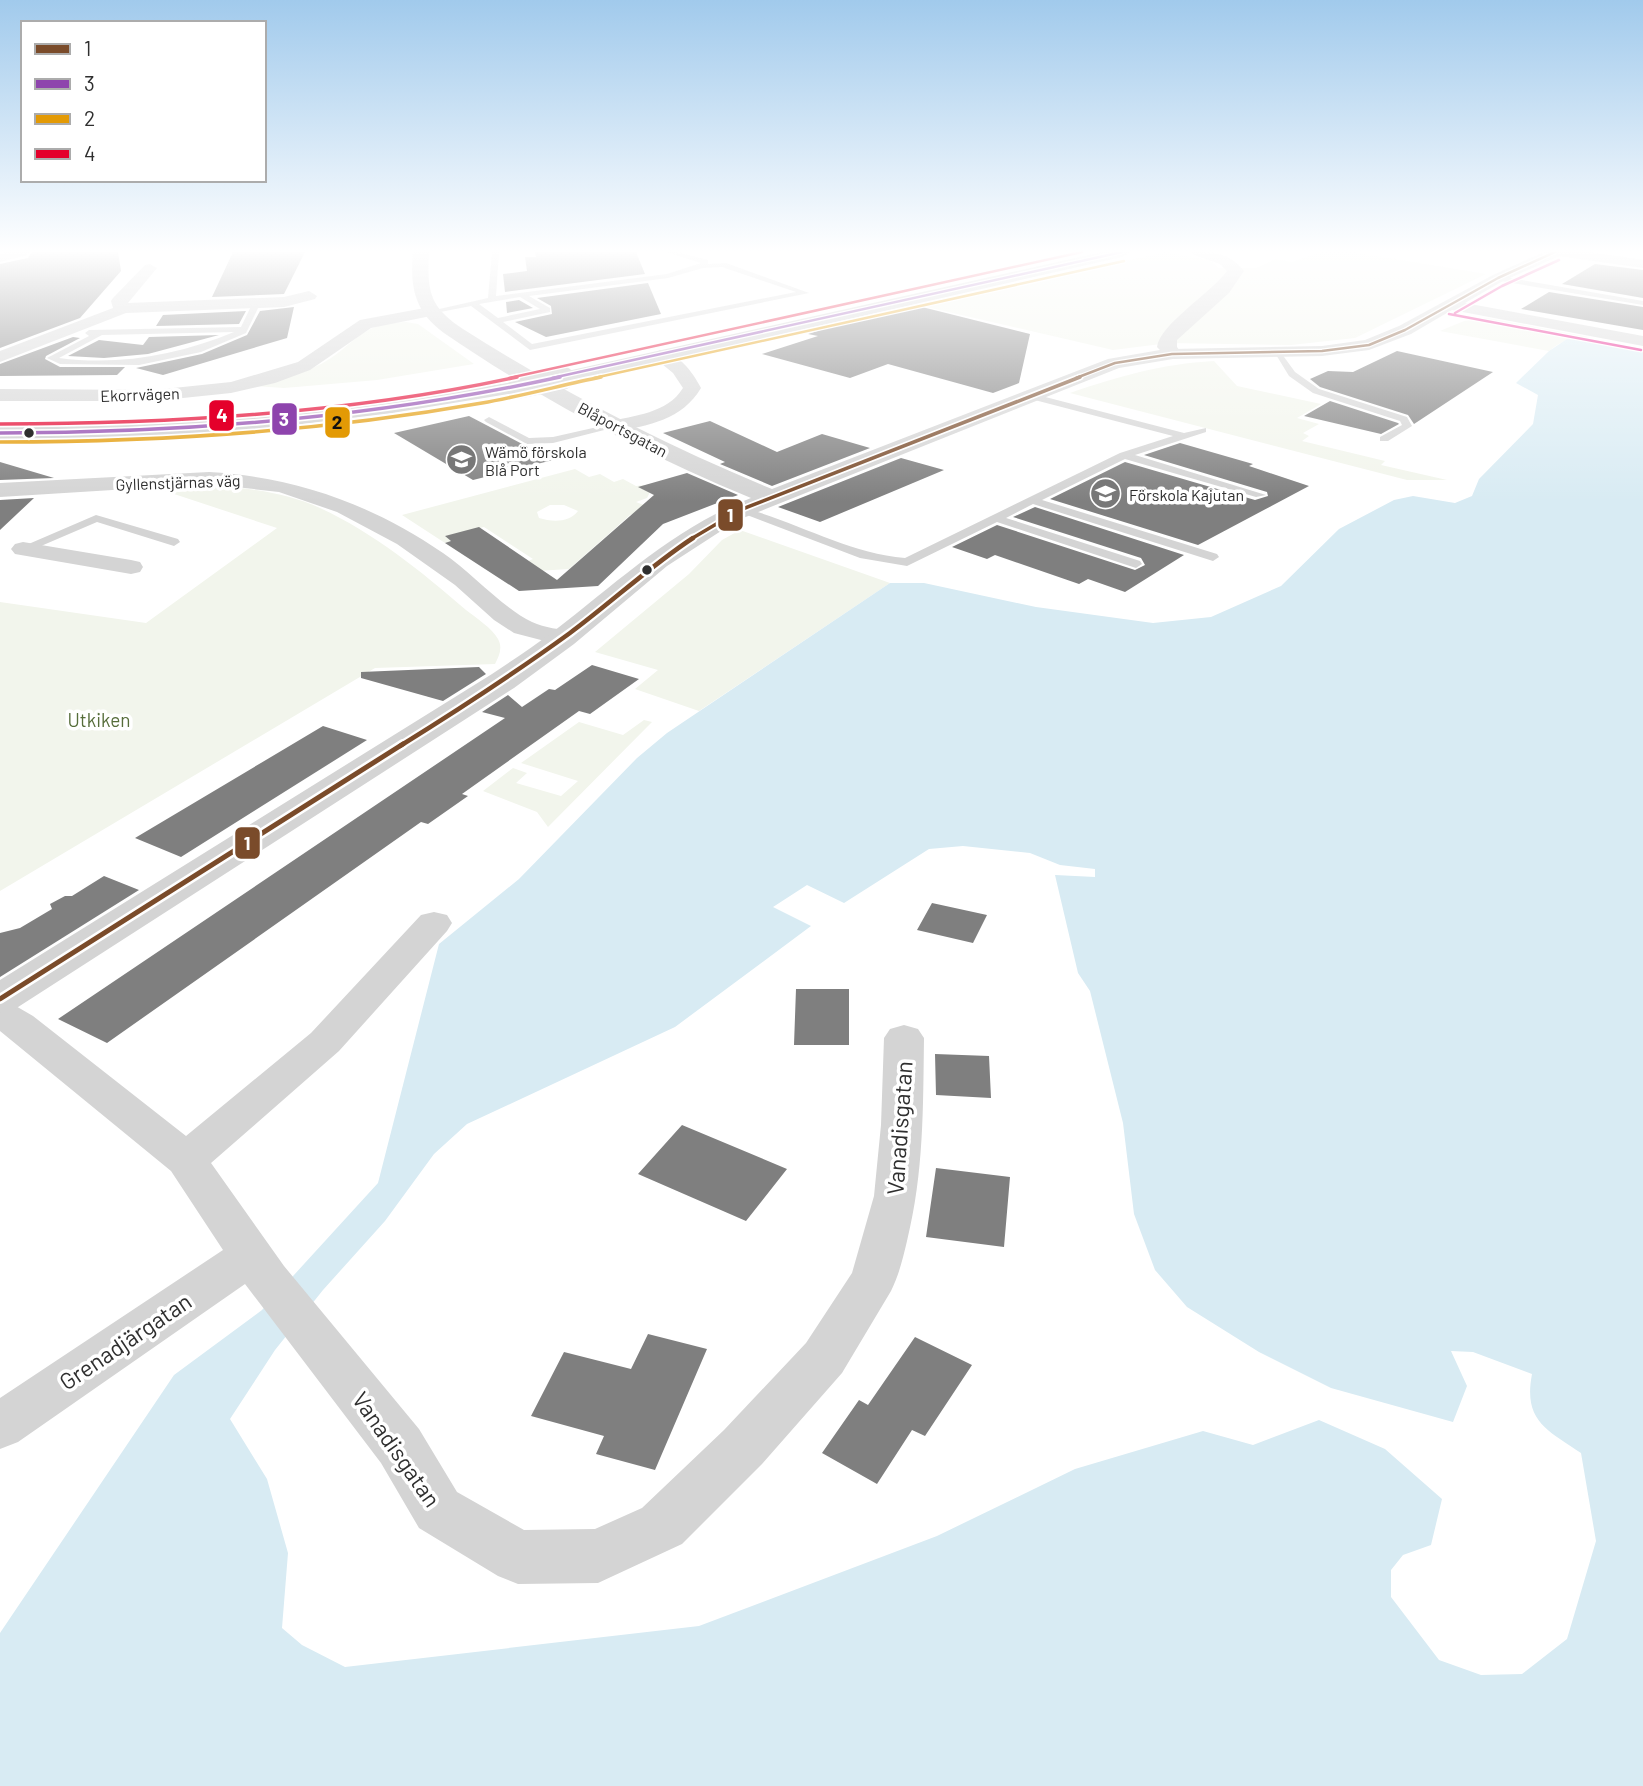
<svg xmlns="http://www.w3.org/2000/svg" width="1643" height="1786" font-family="Barlow,sans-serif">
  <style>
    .green { fill: #f2f5ec; fill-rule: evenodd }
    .water { fill: #d8ebf3; fill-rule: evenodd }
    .building { fill: #7f7f7f }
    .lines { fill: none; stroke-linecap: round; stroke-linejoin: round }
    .service { fill: #d4d4d4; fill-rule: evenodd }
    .minor { fill: #d4d4d4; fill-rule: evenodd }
    .tertiary { fill: #d4d4d4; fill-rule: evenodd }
    .secondary { fill: #cdcdcd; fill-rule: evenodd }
    .secondary-bridge { stroke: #cdcdcd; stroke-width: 23 }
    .bus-1-far3-casing { stroke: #fff; stroke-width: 5 }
    .bus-1-far2-casing { stroke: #fff; stroke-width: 7 }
    .bus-1-far1-casing { stroke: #fff; stroke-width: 9 }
    .bus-1-casing { stroke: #fff; stroke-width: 10 }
    .bus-2-far1-casing { stroke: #fff; stroke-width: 5 }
    .bus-2-casing { stroke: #fff; stroke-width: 7 }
    .bus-3-far1-casing { stroke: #fff; stroke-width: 5 }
    .bus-3-casing { stroke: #fff; stroke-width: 7 }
    .bus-4-far1-casing { stroke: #fff; stroke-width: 5 }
    .bus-4-casing { stroke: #fff; stroke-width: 7 }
    .bus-5-casing { stroke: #fff; stroke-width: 5 }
    .bus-1-far3 { stroke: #7a4b2a; stroke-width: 2.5 }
    .bus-1-far2 { stroke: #7a4b2a; stroke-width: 3.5 }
    .bus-1-far1 { stroke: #7a4b2a; stroke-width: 4.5 }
    .bus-1 { stroke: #7a4b2a; stroke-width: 5 }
    .bus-2-far1 { stroke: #8e44ad; stroke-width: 2.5 }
    .bus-2 { stroke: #8e44ad; stroke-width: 3.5 }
    .bus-3-far1 { stroke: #e39a05; stroke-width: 2.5 }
    .bus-3 { stroke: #e39a05; stroke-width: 3.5 }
    .bus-4-far1 { stroke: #e4002b; stroke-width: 2.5 }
    .bus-4 { stroke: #e4002b; stroke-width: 3.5 }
    .bus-5 { stroke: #e5007d; stroke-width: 2.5 }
    .bus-dot { fill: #2f2f2f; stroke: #fff; stroke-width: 2.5 }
    .labels { text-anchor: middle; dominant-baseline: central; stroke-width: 7; stroke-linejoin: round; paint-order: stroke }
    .far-street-label { font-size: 16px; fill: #2f2f2f; stroke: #fff }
    .far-poi-label { font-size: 16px; fill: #2f2f2f; stroke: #fff; text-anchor: start }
    .park-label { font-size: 19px; fill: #566d3a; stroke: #fff }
    .near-street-label { font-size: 23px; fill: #2f2f2f; stroke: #fff }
    .line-badge { stroke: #fff; stroke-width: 2.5 }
    .badge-label { font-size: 19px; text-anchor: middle; font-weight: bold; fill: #fff }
    .pale-badge-label { font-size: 19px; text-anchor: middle; font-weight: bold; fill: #111 }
  </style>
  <rect width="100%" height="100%" fill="#fff"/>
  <!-- green -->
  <path class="green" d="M 1166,252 L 1209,260 L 1219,268 L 1256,268 L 1276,259 L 1292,262 L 1320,252 L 1353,252 L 1486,274 L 1355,338 L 1291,345 L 1169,343 L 1113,350 L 918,305 Z
    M 1487,318 L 1588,337 C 1570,345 1570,334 1549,351 L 1440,331 L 1464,321 Z
    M 406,322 L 418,324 L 474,364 L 377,380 L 284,388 L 254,386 C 276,380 300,375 321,364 C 358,344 356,324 406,322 Z
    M 1214,361 L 1237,386 L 1321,404 L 1297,418 L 1319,424 L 1303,433 L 1309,436 L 1302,441 L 1385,461 L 1381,465 L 1447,480 L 1407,480 L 1070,393 C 1120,376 1161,364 1214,361 Z
    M 575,469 L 589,477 L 600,474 L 614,482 L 623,479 L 636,486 L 654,484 L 647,498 L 636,502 L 651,508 L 630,515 L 569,569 L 521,572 L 514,566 L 533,559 L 484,527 L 446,536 L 451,541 L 445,543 L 402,515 ZM 550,505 L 564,505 L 578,511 C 569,523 552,522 539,518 L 537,512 Z
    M 221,486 C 255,489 289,494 320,508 C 374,533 421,571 466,610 C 476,618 492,628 498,639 C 503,648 499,656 495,664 L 375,668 L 0,891 L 0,602 L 146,623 L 277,528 L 159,489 Z
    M 740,530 L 890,583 L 699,711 L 635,689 L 658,670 L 595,652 L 689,574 L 722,540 Z
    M 644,720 L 652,722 L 548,827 L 537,812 L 483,791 L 513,768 L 527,773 L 516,783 L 561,796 L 578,781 L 521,763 L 579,722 L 623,735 Z"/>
  <!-- water -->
  <path class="water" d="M 1567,339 L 1585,340 L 1643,351 L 1643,1786 L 0,1786 L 0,1633 L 174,1375 L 262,1310 L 378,1183 L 439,944 L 519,879 L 637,758 L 667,733 L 890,583 L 924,583 L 1036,607 L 1153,623 L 1211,617 L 1281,586 L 1339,529 L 1394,500 L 1413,496 L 1455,503 L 1472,496 L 1479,479 L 1533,424 L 1538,395 L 1516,383 L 1549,351 ZM 963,846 L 1030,853 L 1060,865 L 1095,869 L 1095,877 L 1055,875 L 1078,973 L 1090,991 L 1123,1123 L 1134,1214 L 1155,1270 L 1187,1307 L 1259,1352 L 1331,1388 L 1453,1422 L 1467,1386 L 1451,1351 L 1473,1352 L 1532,1374 C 1523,1421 1547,1430 1581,1453 L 1596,1541 L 1567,1639 L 1522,1674 L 1481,1675 L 1439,1660 L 1391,1597 L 1391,1570 L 1403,1555 L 1431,1545 L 1442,1499 L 1385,1449 L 1319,1420 L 1253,1445 L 1203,1431 L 1075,1469 L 937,1536 L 699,1626 L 345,1667 L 302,1645 L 282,1628 L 288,1553 L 267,1479 L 230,1419 L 275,1350 L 323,1290 L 385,1221 L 434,1154 L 467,1124 L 675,1027 L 811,926 L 773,907 L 807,885 L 844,903 L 929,849 Z"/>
  <!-- building -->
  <path class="building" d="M 32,252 L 118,252 L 121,271 L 80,318 L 0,348 L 0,264 L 28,258 Z
    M 233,252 L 305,252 L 284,294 L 212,297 Z
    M 535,252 L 636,252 L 645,274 L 505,292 L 503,274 L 527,271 L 525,257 L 536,257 Z
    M 1595,264 L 1643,270 L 1643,298 L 1562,284 Z
    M 648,283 L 661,314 L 546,337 L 515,322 L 552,314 L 551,306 L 537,298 Z
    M 1549,292 L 1643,307 L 1643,330 L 1521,309 Z
    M 519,300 L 533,308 L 507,313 L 506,302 Z
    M 918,306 L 1030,334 L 1019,383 L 993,393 L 888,364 L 850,378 L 762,354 L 818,336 L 808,334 L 840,324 Z
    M 294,307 L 287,338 L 163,375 L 136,368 L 202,354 L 247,335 L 260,311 Z
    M 246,311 L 239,324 L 156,326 L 163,315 Z
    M 219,335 L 148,354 L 104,358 L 68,356 L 99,340 L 143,345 L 149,337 Z
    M 73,337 L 80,338 L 46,356 L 45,359 L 60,367 L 125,367 L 117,375 L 0,376 L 0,364 Z
    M 1397,351 L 1493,372 L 1414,424 L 1408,415 L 1320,387 L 1310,379 L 1328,371 L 1353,372 Z
    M 1330,401 L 1398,423 L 1399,424 L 1381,434 L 1304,416 Z
    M 469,416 L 526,446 L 553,460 L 473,480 L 394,433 Z
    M 710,421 L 777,452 L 822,434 L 870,448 L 772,486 L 720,464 L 725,462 L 663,433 Z
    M 1180,443 L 1253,464 L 1249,466 L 1309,486 L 1198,545 L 1050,499 L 1125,462 L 1255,500 L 1268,496 L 1267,492 L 1144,455 Z
    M 901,458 L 944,470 L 820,522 L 778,507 Z
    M 0,462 L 54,478 L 0,480 Z
    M 687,473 L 738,495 L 663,524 L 598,586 L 519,591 L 445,543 L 451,541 L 445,536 L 479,527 L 557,580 L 654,495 L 638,487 Z
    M 34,498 L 0,530 L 0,500 Z
    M 1035,507 L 1184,555 L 1125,592 L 1088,579 L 1079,584 L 995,555 L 987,559 L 952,547 L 997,525 L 1135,570 L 1145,565 L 1141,558 L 1013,517 Z
    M 592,665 L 639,679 L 590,714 L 579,711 L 462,794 L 468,796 L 428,824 L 421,822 L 107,1043 L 58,1019 L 505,718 L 482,712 L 508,695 L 522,707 L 549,689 L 555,690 Z
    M 479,667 L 486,674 L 443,701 L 361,678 L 361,672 Z
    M 323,726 L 367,740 L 181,857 L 135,838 Z
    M 104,876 L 139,890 L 0,977 L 0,933 L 20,928 L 52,909 L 50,904 L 65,896 L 72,896 Z
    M 932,903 L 987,915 L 973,943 L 917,930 Z
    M 796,989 L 849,989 L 849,1045 L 794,1045 Z
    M 935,1054 L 989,1056 L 991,1098 L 936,1095 Z
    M 682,1125 L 787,1169 L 746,1221 L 638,1174 Z
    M 936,1168 L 1010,1177 L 1004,1247 L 926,1237 Z
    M 648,1334 L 707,1349 L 655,1470 L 596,1454 L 604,1436 L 531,1416 L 564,1352 L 631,1369 Z
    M 915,1337 L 972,1365 L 925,1436 L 912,1430 L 877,1484 L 822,1453 L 859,1400 L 868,1405 Z"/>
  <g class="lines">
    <!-- service -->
    <path class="service" d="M 492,252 L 499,252 L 496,296 L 667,274 L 701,263 L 667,252 L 677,252 L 708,260 L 708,264 L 726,263 L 809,293 L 530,350 L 471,306 L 430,314 L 426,312 L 488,298 ZM 722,267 L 796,292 L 532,344 L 503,322 L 550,312 L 550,308 L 529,296 L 668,278 L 703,268 ZM 520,297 L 540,309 L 498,318 L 479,304 Z
      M 1498,276 L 1643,301 L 1643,305 L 1495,280 Z
      M 254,300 L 261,302 L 246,333 L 201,352 L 139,365 L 60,364 L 47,358 L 89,336 L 85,333 L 89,330 L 241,327 ZM 234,332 C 178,355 119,366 59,358 L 102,335 Z
      M 1279,350 L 1295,372 L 1319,389 L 1407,417 L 1412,426 L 1388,441 L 1380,441 L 1380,437 L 1402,425 L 1400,421 L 1313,393 L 1289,376 L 1275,353 Z
      M 1030,393 L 1184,433 L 1206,428 L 1206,432 L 1135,455 L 1266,495 L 1256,497 L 1125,459 L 1042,500 L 1217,554 L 1219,557 L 1213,561 L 1033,504 L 1006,518 L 1140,561 L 1142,564 L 1136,568 L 997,522 L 907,566 L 860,558 L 734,510 L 740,507 C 796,521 847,553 905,558 L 1120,453 L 1173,436 L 1027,398 L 1025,396 Z
      M 489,417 L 529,438 L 553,437 L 615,423 L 620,426 L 553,443 L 527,444 L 486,422 L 484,420 Z
      M 96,515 L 178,539 L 180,542 L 174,546 L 97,522 L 27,552 L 17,549 Z"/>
    <!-- minor -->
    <path class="minor" d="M 6,252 L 29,252 L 27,255 L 0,262 L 0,254 Z
      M 1544,252 L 1590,252 L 1643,260 L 1643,268 L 1559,256 L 1503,281 L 1465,303 L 1643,336 L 1643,346 L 1452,310 L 1411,334 L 1369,350 L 1322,356 L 1172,359 L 1163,354 L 1172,349 L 1322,346 L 1365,340 L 1399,326 L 1493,275 Z
      M 150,264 L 157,268 L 128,303 L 284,297 L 309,291 L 317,296 L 315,299 L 284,307 L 126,313 L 0,362 L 0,351 L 113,308 L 111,301 L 113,298 L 145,265 Z
      M 430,307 L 438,312 L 436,315 L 371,328 L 310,370 L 275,383 L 231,393 L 154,401 L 0,401 L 0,389 L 154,390 L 231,382 L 298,362 L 360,320 Z
      M 660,350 C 680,355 692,371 701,388 C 682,420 649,425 615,432 L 608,430 L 605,426 L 608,422 C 634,415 667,414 683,388 L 673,373 L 651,355 Z
      M 209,472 C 296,477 371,504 443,553 C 471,572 504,609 532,622 C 545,628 560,629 573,632 L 577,638 L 573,644 L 564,646 L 514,633 L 494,620 L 455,585 L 397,544 L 337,512 L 279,492 L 209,484 L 0,497 L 0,483 Z
      M 23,542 L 131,560 L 140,562 L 143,567 L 140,572 L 131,574 L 15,554 L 11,549 L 15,544 Z
      M 434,912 L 447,915 L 452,923 L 447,931 L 339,1051 L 211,1163 L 284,1266 L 419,1429 L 457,1492 L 524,1530 L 595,1529 L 642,1508 L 724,1430 L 806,1343 L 852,1273 L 874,1196 L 881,1125 L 884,1038 L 890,1029 L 904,1025 L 918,1029 L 924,1038 C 923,1108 924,1172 907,1241 C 903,1258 899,1275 891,1291 L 842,1373 L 762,1464 L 682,1544 L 598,1583 L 518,1584 L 498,1576 L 419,1528 L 381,1463 L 245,1284 L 18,1442 L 0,1449 L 0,1398 L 223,1250 L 171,1171 L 0,1031 L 0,1001 L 14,1005 L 33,1016 L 186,1136 L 311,1033 L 421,915 Z"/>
    <!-- tertiary -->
    <path class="tertiary" d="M 413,252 L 429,252 C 427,291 429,307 463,329 C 562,392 664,445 772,489 L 1108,359 L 1160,350 L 1157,347 C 1160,324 1211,293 1227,271 L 1220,264 L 1194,255 L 1192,252 C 1214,252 1230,253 1244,271 L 1229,293 L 1177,340 L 1177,347 L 1182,354 L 1179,358 L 1119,368 L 738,520 L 667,566 L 574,644 L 514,688 L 15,1009 L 0,1013 L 0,980 L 492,674 C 513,660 534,646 554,631 C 618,582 675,527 751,498 C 643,453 540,399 444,333 C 414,311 410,287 413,252 Z"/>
    <!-- secondary -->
    <path class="secondary" d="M 1102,252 L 1130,252 L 1122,257 L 563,384 L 556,382 L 553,378 L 556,374 L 563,372 Z
      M 519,381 L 526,383 L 529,387 L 526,391 L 392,413 L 261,429 L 129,438 L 0,440 L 0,426 C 175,427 347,409 519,381 Z"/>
    <!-- secondary-bridge -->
    <path class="secondary-bridge" d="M 519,387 L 563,378"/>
    <defs>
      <path id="bus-1-far3" d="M 1076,378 L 1115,363 L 1172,354 L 1322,351 L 1369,345 L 1405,330 L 1498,278 L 1555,252"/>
      <path id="bus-1-far2" d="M 691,539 L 740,510 L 1080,377"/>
      <path id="bus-1-far1" d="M 400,746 C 458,710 515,673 570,633 C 612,602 650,566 693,538"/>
      <path id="bus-1" d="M 0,999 L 403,744"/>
      <path id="bus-2-far1" d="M 552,378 L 1122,252"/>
      <path id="bus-2" d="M 0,433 C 187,433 377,417 560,377"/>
      <path id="bus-3-far1" d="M 594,378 L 1124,261"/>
      <path id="bus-3" d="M 0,442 C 160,442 324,431 482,403 C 522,396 562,385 601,377"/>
      <path id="bus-4-far1" d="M 509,378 L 1082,252"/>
      <path id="bus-4" d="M 0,424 C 169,424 352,413 517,377"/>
      <path id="bus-5" d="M 1455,313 L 1502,286 L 1559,260
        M 1449,314 L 1641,350"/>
    </defs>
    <!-- bus-1-far3 casing -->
    <use href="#bus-1-far3" class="bus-1-far3-casing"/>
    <!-- bus-1-far2 casing -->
    <use href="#bus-1-far2" class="bus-1-far2-casing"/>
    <!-- bus-1-far1 casing -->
    <use href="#bus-1-far1" class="bus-1-far1-casing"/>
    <!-- bus-1 casing -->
    <use href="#bus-1" class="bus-1-casing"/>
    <!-- bus-2-far1 casing -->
    <use href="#bus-2-far1" class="bus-2-far1-casing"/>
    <!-- bus-2 casing -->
    <use href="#bus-2" class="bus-2-casing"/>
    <!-- bus-3-far1 casing -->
    <use href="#bus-3-far1" class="bus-3-far1-casing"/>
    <!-- bus-3 casing -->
    <use href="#bus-3" class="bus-3-casing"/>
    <!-- bus-4-far1 casing -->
    <use href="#bus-4-far1" class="bus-4-far1-casing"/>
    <!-- bus-4 casing -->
    <use href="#bus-4" class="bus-4-casing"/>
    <!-- bus-5 casing -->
    <use href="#bus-5" class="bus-5-casing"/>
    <!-- bus-1-far3 -->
    <use href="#bus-1-far3" class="bus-1-far3"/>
    <!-- bus-1-far2 -->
    <use href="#bus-1-far2" class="bus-1-far2"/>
    <!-- bus-1-far1 -->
    <use href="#bus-1-far1" class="bus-1-far1"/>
    <!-- bus-1 -->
    <use href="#bus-1" class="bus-1"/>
    <!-- bus-2-far1 -->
    <use href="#bus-2-far1" class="bus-2-far1"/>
    <!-- bus-2 -->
    <use href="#bus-2" class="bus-2"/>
    <!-- bus-3-far1 -->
    <use href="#bus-3-far1" class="bus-3-far1"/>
    <!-- bus-3 -->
    <use href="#bus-3" class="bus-3"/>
    <!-- bus-4-far1 -->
    <use href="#bus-4-far1" class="bus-4-far1"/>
    <!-- bus-4 -->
    <use href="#bus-4" class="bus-4"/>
    <!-- bus-5 -->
    <use href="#bus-5" class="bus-5"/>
  </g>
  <!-- sky -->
  <linearGradient id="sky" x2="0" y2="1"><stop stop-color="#a1caec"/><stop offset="0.5" stop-color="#fff"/><stop offset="1" stop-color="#fff" stop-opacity="0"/></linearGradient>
  <rect width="1643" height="502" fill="url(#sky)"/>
  <!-- icons -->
  <defs>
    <symbol id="school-disc" viewBox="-11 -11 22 22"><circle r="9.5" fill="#787878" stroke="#fff"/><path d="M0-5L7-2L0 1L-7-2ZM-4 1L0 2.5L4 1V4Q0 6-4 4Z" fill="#fff"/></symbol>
  </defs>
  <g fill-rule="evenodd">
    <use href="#school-disc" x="444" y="442" width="35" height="35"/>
    <use href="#school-disc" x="1088" y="476" width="35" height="35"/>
  </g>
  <!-- markers -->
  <g class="bus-dot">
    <circle cx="29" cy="433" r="6"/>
    <circle cx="647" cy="570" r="6"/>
  </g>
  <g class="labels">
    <!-- far-street labels -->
    <g class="far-street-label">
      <text transform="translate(140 394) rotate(-2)">Ekorrvägen</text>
      <text transform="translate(623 429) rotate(28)">Blåportsgatan</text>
      <text transform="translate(178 482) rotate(-2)">Gyllenstjärnas väg</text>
    </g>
    <!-- far-poi labels -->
    <g class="far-poi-label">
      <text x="485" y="451">Wämö förskola<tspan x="485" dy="18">Blå Port</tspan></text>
      <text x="1129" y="494">Förskola Kajutan</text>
    </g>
    <!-- park labels -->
    <g class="park-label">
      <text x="99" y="719">Utkiken</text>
    </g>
    <!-- near-street labels -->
    <g class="near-street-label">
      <text transform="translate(899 1128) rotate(-86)">Vanadisgatan</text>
      <text transform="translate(125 1341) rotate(-34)">Grenadjärgatan</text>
      <text transform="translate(397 1449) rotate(55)">Vanadisgatan</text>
    </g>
  </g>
  <g class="line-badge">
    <rect x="208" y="399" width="27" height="33" rx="7" fill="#e4002b"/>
    <rect x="271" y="402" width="27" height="34" rx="7" fill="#8e44ad"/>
    <rect x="324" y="406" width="27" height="33" rx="7" fill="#e39a05"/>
    <rect x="717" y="498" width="27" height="34" rx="7" fill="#7a4b2a"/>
    <rect x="234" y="826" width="27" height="34" rx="7" fill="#7a4b2a"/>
  </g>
  <g class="badge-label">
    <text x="222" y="422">4</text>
    <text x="284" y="426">3</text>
    <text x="730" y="522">1</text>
    <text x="247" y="850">1</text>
  </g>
  <g class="pale-badge-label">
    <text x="337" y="429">2</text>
  </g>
  <!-- legend -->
  <rect x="21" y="21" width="245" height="161" fill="#ffffff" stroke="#acacac" stroke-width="2"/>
  <rect x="35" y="44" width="35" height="10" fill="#7a4b2a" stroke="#acacac" stroke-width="2"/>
  <text x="84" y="56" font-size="21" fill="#2f2f2f">1</text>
  <rect x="35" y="79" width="35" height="10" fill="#8e44ad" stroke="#acacac" stroke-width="2"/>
  <text x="84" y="91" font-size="21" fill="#2f2f2f">3</text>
  <rect x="35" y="114" width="35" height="10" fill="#e39a05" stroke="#acacac" stroke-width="2"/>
  <text x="84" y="126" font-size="21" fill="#2f2f2f">2</text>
  <rect x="35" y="149" width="35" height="10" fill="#e4002b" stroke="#acacac" stroke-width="2"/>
  <text x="84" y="161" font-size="21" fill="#2f2f2f">4</text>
</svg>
